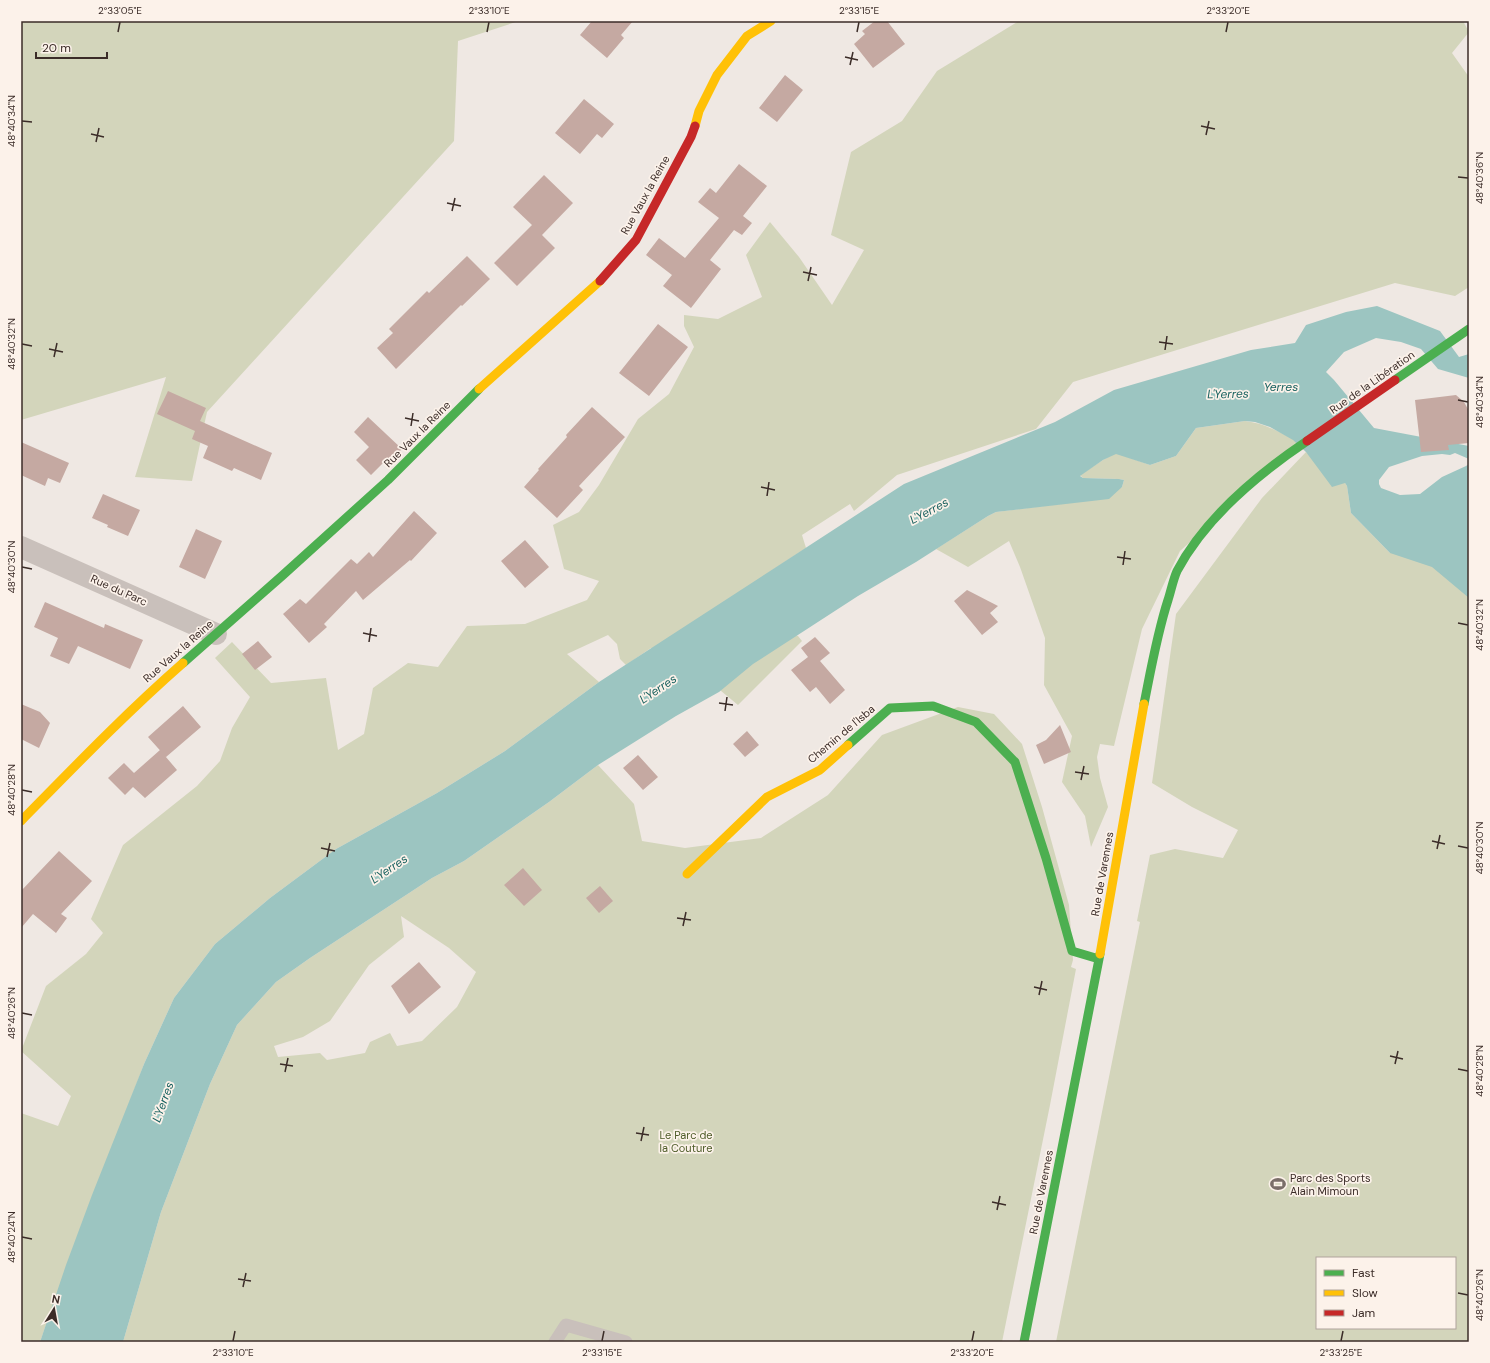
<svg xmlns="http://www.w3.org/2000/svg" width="1490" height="1363" font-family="'DM Sans',sans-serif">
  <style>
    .green { fill: #d3d5bb; fill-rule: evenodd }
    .water { fill: #9cc5c1 }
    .building { fill: #c5a9a2 }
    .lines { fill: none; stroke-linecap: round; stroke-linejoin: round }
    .lane { stroke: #c9c0bb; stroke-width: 13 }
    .street { stroke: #c9c0bb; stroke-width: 22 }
    .fast { stroke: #4caf50; stroke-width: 9 }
    .slow { stroke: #ffc107; stroke-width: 9 }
    .jam { stroke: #c62828; stroke-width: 9 }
    .ticks { fill: none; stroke: #3b2c28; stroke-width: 1.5 }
    .labels { text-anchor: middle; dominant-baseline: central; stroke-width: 3.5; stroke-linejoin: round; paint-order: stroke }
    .street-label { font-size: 11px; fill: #3b2c28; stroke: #fcf2ea }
    .park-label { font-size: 11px; fill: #4e5c29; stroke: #fcf2ea }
    .poi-label { font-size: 11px; fill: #3b2c28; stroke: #fcf2ea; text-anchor: start }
    .water-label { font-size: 12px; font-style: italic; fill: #18615f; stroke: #fcf2ea }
    .neatline { fill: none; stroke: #3b2c28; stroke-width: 1.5 }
    .ticks-label { font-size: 10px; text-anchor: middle; fill: #3b2c28 }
  </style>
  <rect width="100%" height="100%" fill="#efe8e3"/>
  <!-- green -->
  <path class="green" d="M 21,21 L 519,21 L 458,41 L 454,141 L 207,412 L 192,481 L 135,477 L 166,377 L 21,420 Z
    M 1019,21 L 1463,21 L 1469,32 L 1452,53 L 1469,77 L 1469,287 L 1455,296 L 1395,283 L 1073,382 L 1036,429 L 897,475 L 854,511 L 850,504 L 802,535 L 806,548 L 768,573 L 773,628 L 798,636 L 802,641 L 738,705 L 697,671 L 651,648 L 626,665 L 620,659 L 617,644 L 608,635 L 567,654 L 599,682 L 505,751 L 437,793 L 336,849 L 270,898 L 215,944 L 174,998 L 144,1064 L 50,1313 L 40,1342 L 21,1342 L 21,1113 L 58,1126 L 71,1096 L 21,1051 L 46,986 L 86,954 L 103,933 L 91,919 L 123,845 L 197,786 L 220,761 L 232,728 L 250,697 L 215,658 L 232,642 L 271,683 L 326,678 L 338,750 L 364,734 L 373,688 L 408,663 L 438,667 L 467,626 L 525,624 L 587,600 L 599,581 L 564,569 L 553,525 L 579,512 L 599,485 L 638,419 L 669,394 L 694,347 L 684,326 L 684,315 L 718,319 L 762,297 L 746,255 L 770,222 L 799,257 L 832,305 L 864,250 L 831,235 L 851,152 L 902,121 L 937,71 Z
    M 1245,421 C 1263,423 1277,431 1293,439 L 1311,435 L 1180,551 L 1142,629 L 1114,746 L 1100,744 L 1097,757 L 1100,778 L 1108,807 L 1091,847 L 1085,816 L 1062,782 L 1072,736 L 1044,685 L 1045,638 L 1020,567 L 1009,541 L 968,567 L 936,549 L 988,516 L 996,512 L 1091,500 L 1122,487 L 1124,480 L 1119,479 L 1083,478 L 1080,475 L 1103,460 L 1116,453 L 1150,465 L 1176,456 L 1196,428 Z
    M 1306,452 L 1345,483 L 1347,486 L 1351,513 L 1390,553 L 1469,545 L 1469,1342 L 1056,1342 L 1140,922 L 1137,921 L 1150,855 L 1175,849 L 1223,858 L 1238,830 L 1192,807 L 1152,783 L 1176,614 L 1262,498 ZM 1317,1258 L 1455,1258 L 1455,1328 L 1317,1328 Z
    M 958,707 L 994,714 L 1022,744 L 1042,807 L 1069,905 L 1073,960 L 1071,967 L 1076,969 L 1050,1105 L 1002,1342 L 123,1342 L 161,1212 L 210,1084 L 237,1025 L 276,982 L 310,958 L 432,878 L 464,861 L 549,802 L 598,765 L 634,804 L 642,841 L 685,848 L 761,838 L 828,795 L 882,735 ZM 401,916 L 449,948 L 476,972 L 457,1007 L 422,1041 L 397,1046 L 390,1033 L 370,1042 L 365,1053 L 327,1060 L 320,1053 L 278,1057 L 274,1046 L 303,1037 L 330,1021 L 369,965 L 404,937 Z"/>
  <!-- water -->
  <path class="water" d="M 1377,306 L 1440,331 L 1459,357 L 1469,354 L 1469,378 L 1438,369 L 1421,349 L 1401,342 L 1376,338 L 1344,352 L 1326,372 L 1334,380 L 1374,428 L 1469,446 L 1469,459 L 1455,453 L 1450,455 L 1442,454 L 1422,456 L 1389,467 L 1379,480 L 1379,484 L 1381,488 L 1400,495 L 1420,494 L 1442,477 L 1466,466 L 1469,464 L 1469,598 L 1432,567 L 1390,553 L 1351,513 L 1347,486 L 1345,483 L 1332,487 L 1306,452 L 1293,440 L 1270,427 L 1255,422 L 1245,421 L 1196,428 L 1176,456 L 1150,465 L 1116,454 L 1103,460 L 1080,476 L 1083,478 L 1119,479 L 1124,480 L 1122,487 L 1109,499 L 996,512 L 988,516 L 916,562 L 858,596 L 753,664 L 719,692 L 676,716 L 598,765 L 549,802 L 464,861 L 432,878 L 310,958 L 276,982 L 237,1025 L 210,1084 L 161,1212 L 123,1342 L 40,1342 L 66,1265 L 92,1195 L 144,1064 L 174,998 L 215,944 L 270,898 L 336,849 L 437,793 L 505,751 L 599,682 L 904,484 L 1055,422 L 1114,390 L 1251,350 L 1295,343 L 1306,325 L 1346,312 Z"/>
  <!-- building -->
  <path class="building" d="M 592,21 L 633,21 L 621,35 L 624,38 L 607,58 L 580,35 Z
    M 875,21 L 887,21 L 905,44 L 873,68 L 854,44 L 865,34 L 862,31 Z
    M 785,75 L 803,90 L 777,122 L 759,108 Z
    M 584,99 L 614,124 L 602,138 L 597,134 L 580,154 L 555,133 Z
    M 739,164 L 767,186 L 743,216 L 752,223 L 742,235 L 734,230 L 710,260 L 721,269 L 691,308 L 663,286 L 672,275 L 646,255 L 659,238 L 685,258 L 719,218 L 698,202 L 710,188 L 716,193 Z
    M 544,175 L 573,203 L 542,235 L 555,248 L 517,286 L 494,263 L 532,225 L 513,207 Z
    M 467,256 L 490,279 L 462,306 L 461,305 L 396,369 L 377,348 L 393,333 L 389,329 L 427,291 L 429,293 Z
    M 658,324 L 688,347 L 649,396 L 619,373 Z
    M 168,391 L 206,408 L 200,421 L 272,453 L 261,480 L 234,468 L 232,471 L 203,458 L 208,446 L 192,439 L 195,431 L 157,414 Z
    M 1456,395 L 1464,402 L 1469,411 L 1469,443 L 1448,445 L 1449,450 L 1421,452 L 1415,400 Z
    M 592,407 L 625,437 L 579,486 L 583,490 L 557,518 L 524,487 L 539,470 L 538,469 L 567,437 L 566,435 Z
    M 368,417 L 402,449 L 386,464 L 384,462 L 371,475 L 356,460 L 369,447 L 354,432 Z
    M 21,442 L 69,463 L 60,483 L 48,478 L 45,486 L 21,475 Z
    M 103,494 L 140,510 L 128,536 L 107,527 L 108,525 L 92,518 Z
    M 414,511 L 437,533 L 411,561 L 410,560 L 363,600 L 356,591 L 324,624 L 327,627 L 309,643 L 283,614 L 300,599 L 306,604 L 351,559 L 357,564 L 369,552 L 373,557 Z
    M 196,529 L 222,541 L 205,579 L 179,567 Z
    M 525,540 L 549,567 L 525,588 L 501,561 Z
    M 967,590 L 998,606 L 990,613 L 998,622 L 982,635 L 954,601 Z
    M 45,602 L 104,628 L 105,624 L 143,640 L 130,669 L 78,646 L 69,664 L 50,656 L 58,638 L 34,627 Z
    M 815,637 L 830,653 L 820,661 L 845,690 L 830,704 L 816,687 L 810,692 L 791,670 L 808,657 L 801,648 Z
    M 258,641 L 272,657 L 255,670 L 242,654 Z
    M 21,704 L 40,712 L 50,723 L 39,748 L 21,739 Z
    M 183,706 L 201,727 L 166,757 L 148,737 Z
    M 1060,725 L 1071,752 L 1044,764 L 1036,745 L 1046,740 Z
    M 747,731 L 759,745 L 745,757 L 733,744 Z
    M 160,750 L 177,770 L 145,798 L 133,787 L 125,795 L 108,778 L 124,763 L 134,773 Z
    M 638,755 L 658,777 L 643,790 L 623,768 Z
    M 59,851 L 92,881 L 61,914 L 67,918 L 56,933 L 33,914 L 21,928 L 21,891 Z
    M 523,868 L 542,890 L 524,906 L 504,885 Z
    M 600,886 L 613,901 L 599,913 L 586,898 Z
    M 419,962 L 441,987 L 409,1014 L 391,986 Z"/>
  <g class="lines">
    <!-- lane -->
    <path class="lane" d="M 555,1342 L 566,1325 L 626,1342"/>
    <!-- street -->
    <path class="street" d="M 21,547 L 216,634"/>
    <!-- fast -->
    <path class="fast" d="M 1395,380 L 1469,329
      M 183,663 L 283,575 L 388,480 L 479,389
      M 1144,704 C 1151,669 1157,634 1168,600 C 1171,591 1173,580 1177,571 C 1205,518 1258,474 1307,441
      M 848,745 L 890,708 L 933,706 L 976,722 L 1015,762 L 1046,858 L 1072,951 L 1099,959
      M 1024,1342 L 1100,954"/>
    <!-- slow -->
    <path class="slow" d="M 695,126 L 699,111 L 717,75 L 747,36 L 771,21
      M 479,389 L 600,281
      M 21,821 C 74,767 126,713 183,663
      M 687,874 L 767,797 L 820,770 L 848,745
      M 1100,954 L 1144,704"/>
    <!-- jam -->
    <path class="jam" d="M 600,281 L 636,240 L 691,137 L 695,126
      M 1307,441 L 1395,380"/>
  </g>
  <!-- ticks -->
  <path class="ticks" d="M 118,32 L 120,22M 487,32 L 489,22M 857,32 L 859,22M 1226,32 L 1228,22M 845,57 L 858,60M 850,65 L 853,52M 22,121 L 32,122M 1201,126 L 1215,129M 91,134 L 104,137M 1206,135 L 1209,121M 96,142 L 99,128M 1458,177 L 1468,178M 447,203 L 461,206M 452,211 L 455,198M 803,272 L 817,275M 808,281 L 811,267M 1159,342 L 1173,344M 22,344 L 32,346M 49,349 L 63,352M 1165,350 L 1167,336M 54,357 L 57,343M 1458,400 L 1468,402M 405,418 L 419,421M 411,426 L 413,413M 761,487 L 775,490M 767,496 L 769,482M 1117,557 L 1131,559M 1123,565 L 1125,551M 22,567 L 32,569M 1458,623 L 1468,625M 363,633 L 377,636M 369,642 L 371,628M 719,703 L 733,705M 725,711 L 727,697M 1075,772 L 1089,774M 1081,780 L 1084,766M 22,790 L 32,792M 1432,841 L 1445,844M 1458,846 L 1468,848M 321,848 L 335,851M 1437,849 L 1440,835M 327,857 L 330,843M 677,918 L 691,920M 683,926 L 686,912M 1034,987 L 1047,990M 1039,995 L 1042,981M 22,1013 L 32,1015M 1390,1056 L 1403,1059M 280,1064 L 293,1066M 1395,1064 L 1398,1051M 1458,1069 L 1468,1071M 285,1072 L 288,1058M 636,1133 L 649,1135M 641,1141 L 644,1127M 992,1202 L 1006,1205M 997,1210 L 1000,1196M 22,1237 L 32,1239M 238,1279 L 251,1281M 243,1287 L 246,1273M 1458,1293 L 1468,1295M 233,1341 L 235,1331M 602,1341 L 604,1331M 972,1341 L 974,1331M 1341,1341 L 1343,1331"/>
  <!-- icons -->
  <defs>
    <symbol id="stadium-bare" viewBox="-9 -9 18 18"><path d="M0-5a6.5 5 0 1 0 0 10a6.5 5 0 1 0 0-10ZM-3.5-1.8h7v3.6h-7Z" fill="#7a6e69" stroke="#fcf2ea" stroke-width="2.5" paint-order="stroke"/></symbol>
  </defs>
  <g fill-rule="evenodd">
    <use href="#stadium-bare" x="1267" y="1173" width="22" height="22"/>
  </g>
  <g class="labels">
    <!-- street labels -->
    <g class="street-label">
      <text transform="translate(645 195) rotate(-61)">Rue Vaux la Reine</text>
      <text transform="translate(1372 382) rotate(-35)">Rue de la Libération</text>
      <text transform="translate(417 434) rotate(-45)">Rue Vaux la Reine</text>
      <text transform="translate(119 590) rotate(24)">Rue du Parc</text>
      <text transform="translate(178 651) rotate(-41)">Rue Vaux la Reine</text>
      <text transform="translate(841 734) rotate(-40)">Chemin de l'Isba</text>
      <text transform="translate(1102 874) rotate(-80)">Rue de Varennes</text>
      <text transform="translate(1041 1192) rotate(-79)">Rue de Varennes</text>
    </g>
    <!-- park labels -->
    <g class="park-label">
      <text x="686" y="1135">Le Parc de<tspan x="686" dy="13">la Couture</tspan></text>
    </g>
    <!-- poi labels -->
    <g class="poi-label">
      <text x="1290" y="1178">Parc des Sports<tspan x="1290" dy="13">Alain Mimoun</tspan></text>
    </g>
    <!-- water labels -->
    <g class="water-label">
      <text x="1281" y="387">Yerres</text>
      <text transform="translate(1228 394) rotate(-1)">L'Yerres</text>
      <text transform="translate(929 511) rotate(-28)">L'Yerres</text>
      <text transform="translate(658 689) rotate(-34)">L'Yerres</text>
      <text transform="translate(389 869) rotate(-34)">L'Yerres</text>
      <text transform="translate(163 1102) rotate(-70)">L'Yerres</text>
    </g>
  </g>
  <!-- border -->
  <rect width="1490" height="1363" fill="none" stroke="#fcf2ea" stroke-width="44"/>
  <!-- legend -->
  <rect x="1316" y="1257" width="140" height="72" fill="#fcf2ea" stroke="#afa39c"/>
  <rect x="1324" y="1270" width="20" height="6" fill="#4caf50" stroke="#afa39c"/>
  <text x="1352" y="1277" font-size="12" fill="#3b2c28">Fast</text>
  <rect x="1324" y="1290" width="20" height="6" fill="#ffc107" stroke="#afa39c"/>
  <text x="1352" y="1297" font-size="12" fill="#3b2c28">Slow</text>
  <rect x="1324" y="1310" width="20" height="6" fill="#c62828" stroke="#afa39c"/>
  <text x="1352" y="1317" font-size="12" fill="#3b2c28">Jam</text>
  <!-- north arrow -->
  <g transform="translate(54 1309) rotate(11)" stroke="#fcf2ea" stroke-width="3" paint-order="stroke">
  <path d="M0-3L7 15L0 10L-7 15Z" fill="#3b2c28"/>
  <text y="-6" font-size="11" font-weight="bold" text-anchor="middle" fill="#3b2c28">N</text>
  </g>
  <!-- scale -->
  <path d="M36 52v6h71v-6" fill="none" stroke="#3b2c28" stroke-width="2"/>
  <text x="42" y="52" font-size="12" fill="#3b2c28" stroke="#fcf2ea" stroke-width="3" paint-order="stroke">20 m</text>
  <rect x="22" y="22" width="1446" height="1319" class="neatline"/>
  <g class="ticks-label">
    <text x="120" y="14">2°33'05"E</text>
    <text x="489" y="14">2°33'10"E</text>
    <text x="859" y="14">2°33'15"E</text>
    <text x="1228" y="14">2°33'20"E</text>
    <text transform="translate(11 121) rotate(-90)" y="4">48°40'34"N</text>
    <text transform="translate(1479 178) rotate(-90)" y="4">48°40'36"N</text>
    <text transform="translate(11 344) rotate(-90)" y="4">48°40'32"N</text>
    <text transform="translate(1479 402) rotate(-90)" y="4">48°40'34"N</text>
    <text transform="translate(11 567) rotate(-90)" y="4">48°40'30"N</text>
    <text transform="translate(1479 625) rotate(-90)" y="4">48°40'32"N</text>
    <text transform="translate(11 790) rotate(-90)" y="4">48°40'28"N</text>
    <text transform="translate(1479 848) rotate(-90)" y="4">48°40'30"N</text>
    <text transform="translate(11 1013) rotate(-90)" y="4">48°40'26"N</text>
    <text transform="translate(1479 1071) rotate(-90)" y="4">48°40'28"N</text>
    <text transform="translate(11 1237) rotate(-90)" y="4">48°40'24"N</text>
    <text transform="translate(1479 1295) rotate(-90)" y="4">48°40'26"N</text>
    <text x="233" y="1356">2°33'10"E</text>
    <text x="602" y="1356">2°33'15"E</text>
    <text x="972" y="1356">2°33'20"E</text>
    <text x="1341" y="1356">2°33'25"E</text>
  </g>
</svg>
